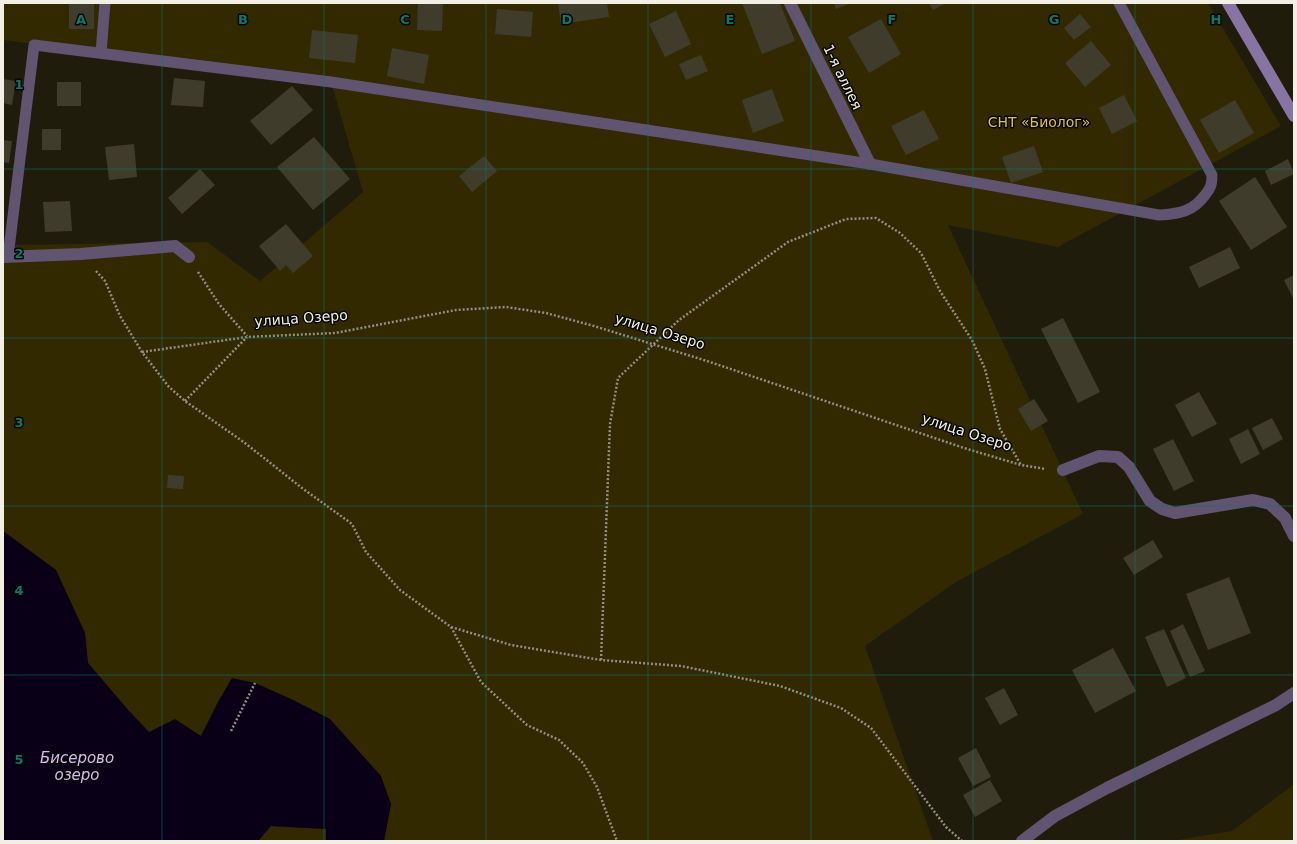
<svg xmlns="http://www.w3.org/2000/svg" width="1297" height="844" font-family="'DejaVu Sans',sans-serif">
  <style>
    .green { fill: #322900 }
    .water { fill: #090017 }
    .building { fill: #403c2b }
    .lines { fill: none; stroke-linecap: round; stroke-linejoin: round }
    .path { stroke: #928f82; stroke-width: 2.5; stroke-dasharray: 2 2; stroke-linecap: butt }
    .lane { stroke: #605471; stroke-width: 11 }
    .street { stroke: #605471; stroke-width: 12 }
    .secondary { stroke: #8774a2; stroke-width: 12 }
    .grid { fill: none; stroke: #0f766e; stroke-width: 1; stroke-opacity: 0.55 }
    .labels { text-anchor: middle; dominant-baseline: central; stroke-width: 3; stroke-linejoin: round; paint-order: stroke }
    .street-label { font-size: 14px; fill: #f2f0e5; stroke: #080602 }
    .park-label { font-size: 14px; fill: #ddc14d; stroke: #080602 }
    .water-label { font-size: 15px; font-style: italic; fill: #d1baf3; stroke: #080602 }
    .grid-label { font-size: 13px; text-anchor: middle; font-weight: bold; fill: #0f766e; stroke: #080602; stroke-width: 3; stroke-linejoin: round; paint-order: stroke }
  </style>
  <rect width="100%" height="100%" fill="#201c0c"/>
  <!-- green -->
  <path class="green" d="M 3,3 L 1208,3 L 1281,126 L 1058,247 L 948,225 L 1083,514 L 956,582 L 865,646 L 933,841 L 384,841 L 391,804 L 330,719 L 293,700 L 255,683 L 218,702 L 201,736 L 149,732 L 129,711 L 88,663 L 85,633 L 56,570 L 3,531 L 3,245 L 207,242 L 260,281 L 363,192 L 331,82 L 3,40 Z
    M 1294,784 L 1294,841 L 1172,841 L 1232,831 Z
    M 271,826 L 326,829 L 326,841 L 258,841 Z"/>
  <!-- water -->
  <path class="water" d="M 3,531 L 56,570 L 85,633 L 88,663 L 129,711 L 149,732 L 175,719 L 201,736 L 218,702 L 232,678 L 255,683 L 293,700 L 330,719 L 381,776 L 391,804 L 384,841 L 326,841 L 326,829 L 271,826 L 258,841 L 3,841 Z"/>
  <!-- building -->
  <path class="building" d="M 69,3 L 94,3 L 94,29 L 69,29 Z
    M 418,3 L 443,3 L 442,31 L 417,30 Z
    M 558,3 L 607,3 L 609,17 L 561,24 Z
    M 742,3 L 780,3 L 795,41 L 762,54 Z
    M 834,3 L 852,3 L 836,9 Z
    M 929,3 L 946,3 L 933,10 Z
    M 497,9 L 533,12 L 531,37 L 495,34 Z
    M 676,11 L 691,44 L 665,57 L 649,24 Z
    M 1080,14 L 1091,27 L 1074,40 L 1064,28 Z
    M 881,19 L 901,54 L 869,73 L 848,37 Z
    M 312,30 L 358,35 L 355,63 L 309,58 Z
    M 1091,41 L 1111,65 L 1085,87 L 1065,63 Z
    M 392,48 L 429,55 L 424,84 L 387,76 Z
    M 701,55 L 708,71 L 686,80 L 679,64 Z
    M 174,78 L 205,81 L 203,107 L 171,105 Z
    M 3,79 L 16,81 L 12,105 L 3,103 Z
    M 57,82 L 81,82 L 81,106 L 57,106 Z
    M 292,86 L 313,110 L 271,145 L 250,121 Z
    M 772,89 L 784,121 L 753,133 L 742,100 Z
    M 1124,95 L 1137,121 L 1112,134 L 1099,108 Z
    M 1235,100 L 1254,133 L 1219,153 L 1200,120 Z
    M 924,110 L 939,139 L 906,155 L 891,126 Z
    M 42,129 L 61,129 L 61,150 L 42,150 Z
    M 314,137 L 350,179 L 313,210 L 277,167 Z
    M 3,140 L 12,141 L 9,163 L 3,162 Z
    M 134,144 L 137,177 L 109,180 L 105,147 Z
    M 1034,146 L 1043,172 L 1011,183 L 1002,157 Z
    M 484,156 L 497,171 L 472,192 L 459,176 Z
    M 1288,159 L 1294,174 L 1271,185 L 1265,171 Z
    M 200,169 L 215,185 L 182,214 L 168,198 Z
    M 1255,177 L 1287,227 L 1251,250 L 1219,201 Z
    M 70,201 L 72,231 L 45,232 L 43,202 Z
    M 286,224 L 313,256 L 293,273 L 286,265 L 280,271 L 259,246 Z
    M 1230,247 L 1240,268 L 1199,288 L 1189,267 Z
    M 1294,275 L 1294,300 L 1284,280 Z
    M 1063,318 L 1100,392 L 1078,403 L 1041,329 Z
    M 1199,392 L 1217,424 L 1192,437 L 1175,405 Z
    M 1034,399 L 1048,421 L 1031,431 L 1018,409 Z
    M 1272,418 L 1283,439 L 1263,450 L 1252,428 Z
    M 1248,429 L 1260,454 L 1241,464 L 1229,439 Z
    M 1173,439 L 1194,481 L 1174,491 L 1153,449 Z
    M 168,475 L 184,476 L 183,489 L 167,488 Z
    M 1153,540 L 1163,557 L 1134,575 L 1123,558 Z
    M 1229,577 L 1251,633 L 1208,650 L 1186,594 Z
    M 1183,624 L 1205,671 L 1190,677 L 1170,631 Z
    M 1164,629 L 1186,678 L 1167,687 L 1145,637 Z
    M 1113,648 L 1136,691 L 1095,713 L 1072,670 Z
    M 1004,688 L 1018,715 L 1000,725 L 985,698 Z
    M 976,748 L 991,777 L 973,786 L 958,758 Z
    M 990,780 L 1002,801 L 975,817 L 963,795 Z"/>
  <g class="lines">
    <!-- path -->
    <path class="path" d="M 96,271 L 105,281 L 120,316 L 142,352 L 169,387 L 185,401 L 245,443 L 302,488 L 352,524 L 366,552 L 400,590 L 451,627 L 511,645 L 601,660 L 681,666 L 780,686 L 841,708 L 871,728 L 946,827 L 962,841
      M 198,272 L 219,304 L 247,336
      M 142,352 L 247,337 L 335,333 L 456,310 L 506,307 L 546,313 L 594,326 L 707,361 L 964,448 L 1021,465 L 1046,469
      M 185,401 L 247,337
      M 451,627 L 481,682 L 527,725 L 559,740 L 583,763 L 597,787 L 617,841
      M 601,660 L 610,424 L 618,378 L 679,320 L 788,242 L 846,219 L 876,218 L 900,233 L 921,253 L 940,291 L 972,340 L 985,369 L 1000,429 L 1021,465
      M 231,731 L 255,683"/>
    <!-- lane -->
    <path class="lane" d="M 101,53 L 105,3
      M 8,257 L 34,45 L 331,82 L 870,164 L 1159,215 C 1178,214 1193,212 1205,195 C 1211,188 1212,184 1212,175 L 1119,3"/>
    <!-- street -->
    <path class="street" d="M 790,3 L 870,164
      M 3,257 L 81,254 L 175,246 L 189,257
      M 1063,470 L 1099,456 L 1118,457 L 1129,467 L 1150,501 L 1162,509 L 1175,513 L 1253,500 L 1270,504 L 1285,518 L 1294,536
      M 1022,841 L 1055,816 L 1107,788 L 1276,705 L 1294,693"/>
    <!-- secondary -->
    <path class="secondary" d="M 1228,3 L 1294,116"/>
  </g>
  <!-- grid -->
  <path class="grid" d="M 162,3 L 162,841M 324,3 L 324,841M 486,3 L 486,841M 648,3 L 648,841M 811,3 L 811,841M 973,3 L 973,841M 1135,3 L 1135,841M 3,169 L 1294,169M 3,338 L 1294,338M 3,506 L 1294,506M 3,675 L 1294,675"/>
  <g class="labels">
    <!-- street labels -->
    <g class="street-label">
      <text transform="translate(843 77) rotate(64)">1-я аллея</text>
      <text transform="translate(301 318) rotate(-4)">улица Озеро</text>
      <text transform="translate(660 331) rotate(17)">улица Озеро</text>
      <text transform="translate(967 432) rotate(18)">улица Озеро</text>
    </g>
    <!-- park labels -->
    <g class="park-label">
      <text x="1039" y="122">СНТ «Биолог»</text>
    </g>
    <!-- water labels -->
    <g class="water-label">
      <text x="77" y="758">Бисерово<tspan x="77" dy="17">озеро</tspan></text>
    </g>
  </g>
  <g class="grid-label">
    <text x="81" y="24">A</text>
    <text x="243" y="24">B</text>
    <text x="405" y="24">C</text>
    <text x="567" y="24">D</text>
    <text x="730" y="24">E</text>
    <text x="892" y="24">F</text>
    <text x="1054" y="24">G</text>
    <text x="1216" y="24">H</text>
    <text x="19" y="89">1</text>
    <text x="19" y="258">2</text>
    <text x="19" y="427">3</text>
    <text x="19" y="595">4</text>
    <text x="19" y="764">5</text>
  </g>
  <!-- border -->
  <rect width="1297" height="844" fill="none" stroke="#f2f0e5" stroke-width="8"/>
</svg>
